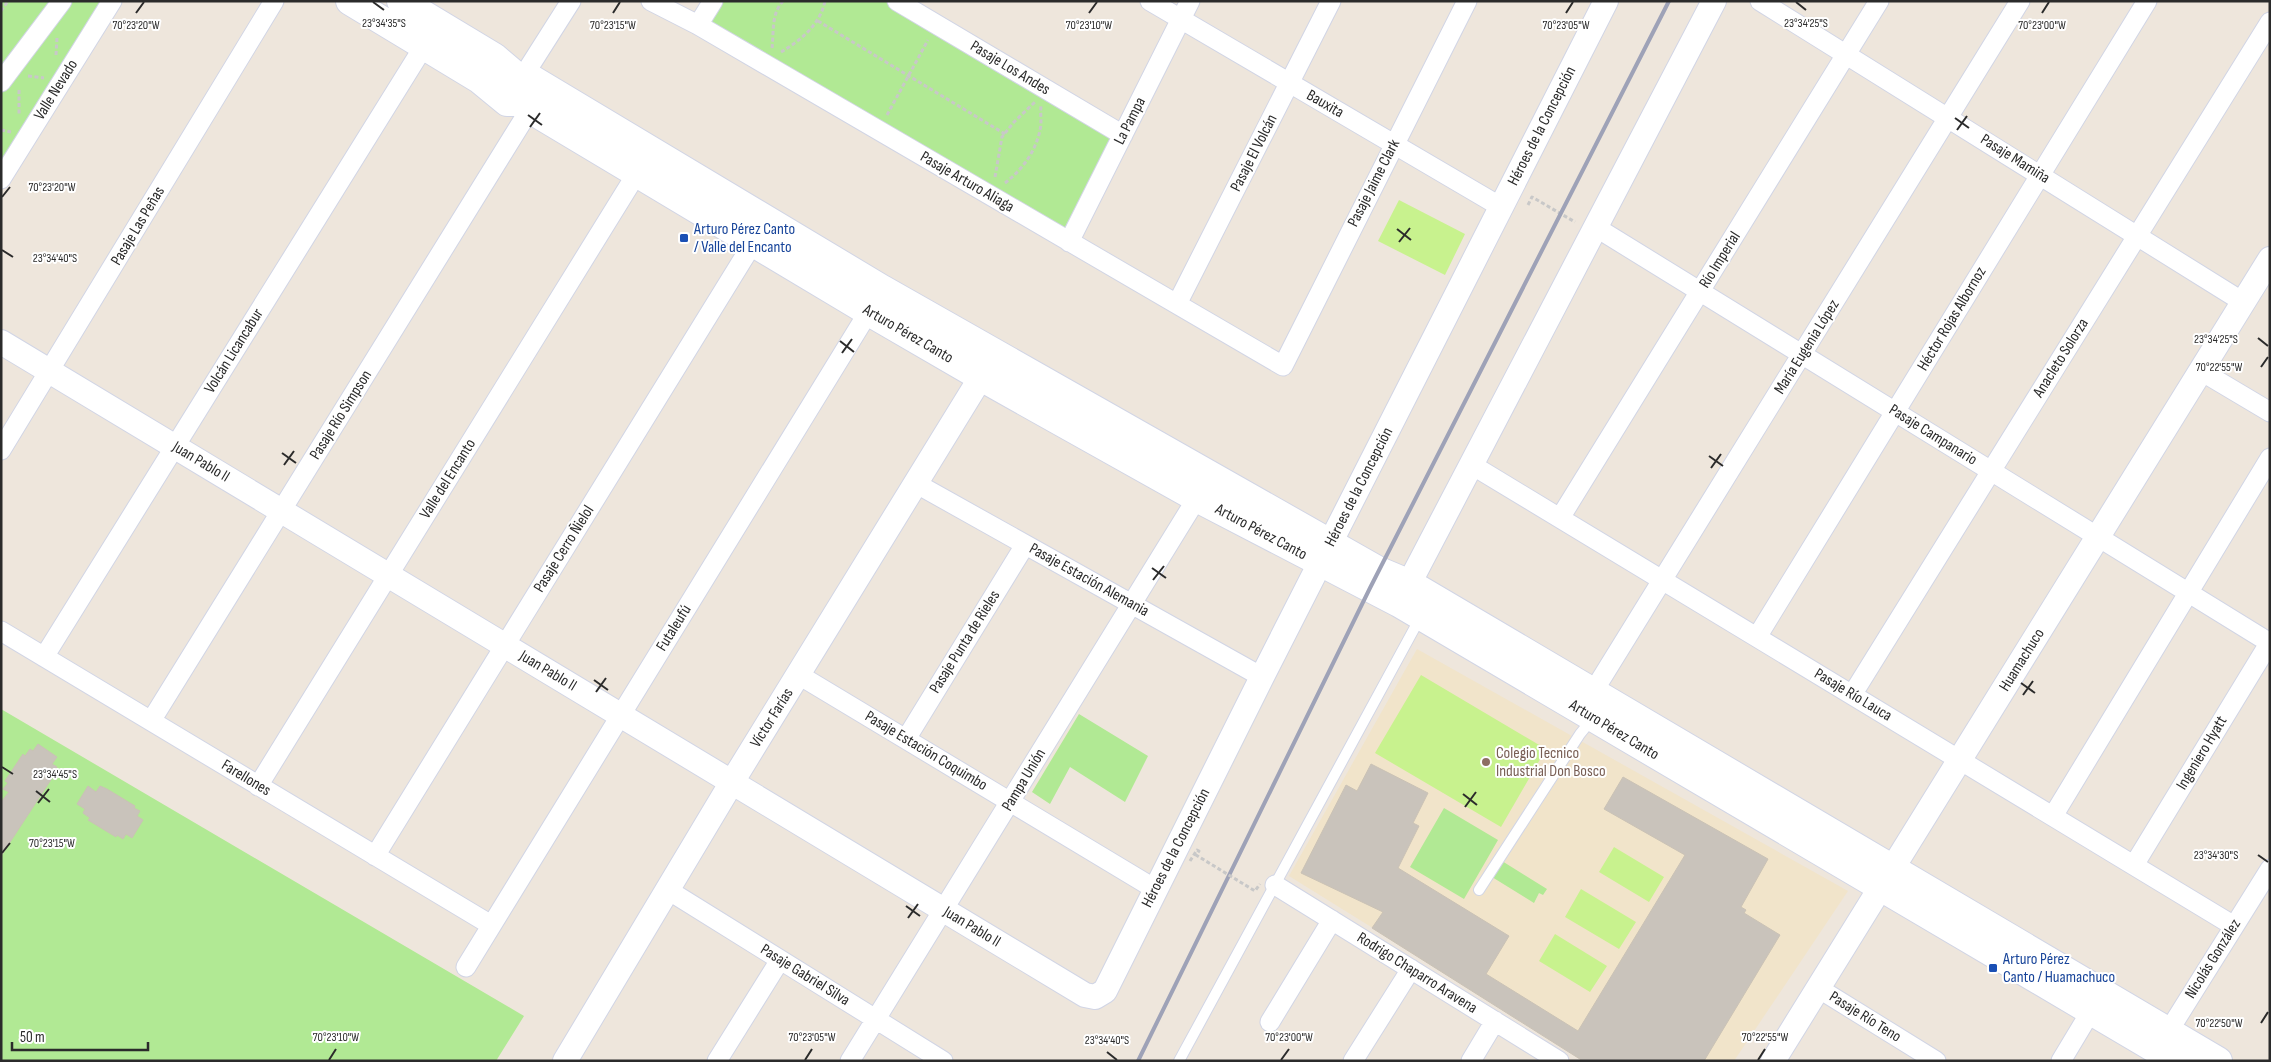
<svg xmlns="http://www.w3.org/2000/svg" width="2271" height="1062" font-family="'Sofia Sans Condensed',sans-serif">
  <style>
    .education { fill: #f1e4ca }
    .green { fill: #b1e994 }
    .pitch { fill: #c8f28e }
    .building { fill: #c9c3bb; stroke: #cac2b5 }
    .lines { fill: none; stroke-linecap: round; stroke-linejoin: round }
    .service-casing { stroke: #d1d5e5; stroke-width: 12 }
    .minor-casing { stroke: #d1d5e5; stroke-width: 21 }
    .tertiary-casing { stroke: #d1d5e5; stroke-width: 26 }
    .secondary-casing { stroke: #d1d5e5; stroke-width: 30 }
    .path { stroke: #c8c8c8; stroke-width: 3; stroke-dasharray: 4 2.5; stroke-linecap: butt }
    .service { stroke: #fff; stroke-width: 10 }
    .minor { stroke: #fff; stroke-width: 19 }
    .tertiary { stroke: #fff; stroke-width: 24 }
    .secondary { stroke: #fff; stroke-width: 28 }
    .rail { stroke: #9ea2b7; stroke-width: 4 }
    .path-bridge { stroke: #c8c8c8; stroke-width: 3; stroke-dasharray: 4 2.5; stroke-linecap: butt }
    .ticks { fill: none; stroke: #2b2b2b; stroke-width: 2 }
    .transit-dot { fill: #1a4fb4; stroke: #fff; stroke-width: 2 }
    .education-dot { fill: #8d6e63; stroke: #fff; stroke-width: 2 }
    .labels { text-anchor: middle; dominant-baseline: central; stroke-width: 4; stroke-linejoin: round; paint-order: stroke }
    .street-label { font-size: 16px; fill: #2b2b2b; stroke: #fff }
    .transit-label { font-size: 16px; fill: #164399; stroke: #fff; text-anchor: start }
    .education-label { font-size: 16px; fill: #785e54; stroke: #fff; text-anchor: start }
    .ticks-label { font-size: 12px; text-anchor: middle; fill: #2b2b2b; stroke: #fff; stroke-width: 4; stroke-linejoin: round; paint-order: stroke }
  </style>
  <rect width="100%" height="100%" fill="#eee6dc"/>
  <!-- education -->
  <path class="education" d="M 1417,649 L 1848,891 L 1734,1061 L 1587,1061 L 1289,876 Z"/>
  <!-- green -->
  <path class="green" d="M 1,1 L 105,1 L 1,167 Z
    M 718,1 L 891,1 L 1114,132 L 1062,233 L 705,22 Z
    M 1,709 L 524,1016 L 496,1061 L 1,1061 Z
    M 1079,714 L 1148,756 L 1125,802 L 1070,767 L 1050,804 L 1032,792 Z
    M 1444,808 L 1498,840 L 1464,899 L 1410,867 Z
    M 1502,861 L 1547,889 L 1543,895 L 1539,893 L 1534,903 L 1492,877 Z"/>
  <!-- pitch -->
  <path class="pitch" d="M 1399,200 L 1465,234 L 1445,275 L 1378,241 Z
    M 1421,675 L 1546,749 L 1501,827 L 1375,753 Z
    M 1614,847 L 1664,877 L 1649,902 L 1599,872 Z
    M 1581,889 L 1636,922 L 1619,949 L 1565,917 Z
    M 1555,934 L 1607,966 L 1590,992 L 1539,961 Z"/>
  <!-- building -->
  <path class="building" d="M 38,744 L 57,757 L 52,764 L 57,767 L 53,774 L 54,775 L 1,856 L 1,802 L 9,792 L 3,789 L 8,783 L 5,781 L 23,754 L 25,756 L 30,749 L 33,751 Z
    M 1371,764 L 1428,793 L 1413,823 L 1419,826 L 1398,868 L 1509,936 L 1486,974 L 1578,1031 L 1685,855 L 1604,809 L 1623,777 L 1768,859 L 1741,907 L 1746,910 L 1744,913 L 1780,935 L 1704,1061 L 1583,1061 L 1372,928 L 1383,912 L 1301,873 L 1346,785 L 1357,791 Z
    M 88,786 L 96,792 L 100,786 L 107,789 L 135,806 L 134,808 L 140,811 L 137,816 L 143,820 L 132,838 L 126,834 L 123,839 L 117,835 L 116,837 L 88,820 L 90,818 L 83,813 L 85,809 L 77,804 Z"/>
  <g class="lines">
    <defs>
      <path id="service" d="M 1479,890 L 1580,734 L 1593,718
        M 1179,1061 L 1420,618"/>
      <path id="minor" d="M 651,1 L 698,25 L 1283,366 L 1467,1
        M 897,1 L 1123,135
        M 1150,1 L 1501,207
        M 1760,1 L 2243,302
        M 698,25 L 713,1
        M 1,82 L 62,1
        M 517,86 L 571,1
        M 1,179 L 112,1
        M 1597,228 L 2270,643
        M 1069,242 L 1190,1
        M 1177,304 L 1331,1
        M 2201,371 L 2270,412
        M 1,450 L 274,1
        M 1472,465 L 2234,926
        M 917,484 L 1262,677
        M 1560,518 L 1879,1
        M 1,631 L 491,925
        M 1757,637 L 2147,1
        M 44,657 L 424,46
        M 799,675 L 1155,889
        M 1593,692 L 2020,1
        M 1852,695 L 2270,22
        M 151,721 L 530,109
        M 906,739 L 1025,545
        M 258,786 L 637,173
        M 2053,816 L 2270,458
        M 375,856 L 753,243
        M 2134,865 L 2270,642
        M 1275,885 L 1559,1061
        M 668,890 L 943,1061
        M 466,967 L 874,303
        M 1818,988 L 1936,1061
        M 1270,1022 L 1332,920
        M 2163,1040 L 2270,869
        M 717,1061 L 780,960
        M 850,1061 L 1197,498
        M 1353,1061 L 1411,969
        M 1471,1061 L 1495,1021
        M 2061,1061 L 2091,1011"/>
      <path id="tertiary" d="M 1,342 L 1085,995 L 1095,997 L 1105,991 L 1262,677 L 1606,1
        M 1401,599 L 1714,1
        M 565,1061 L 732,782 L 981,377
        M 1773,1061 L 2270,259"/>
      <path id="secondary" d="M 350,1 L 479,79 L 507,102 L 518,102 L 869,312 L 981,377 L 1197,498 L 1399,603 L 2176,1061
        M 401,1 L 494,57 L 521,80 L 530,78 L 882,289 L 1379,571 L 1410,584 L 2218,1061"/>
    </defs>
    <!-- service casing -->
    <use href="#service" class="service-casing"/>
    <!-- minor casing -->
    <use href="#minor" class="minor-casing"/>
    <!-- tertiary casing -->
    <use href="#tertiary" class="tertiary-casing"/>
    <!-- secondary casing -->
    <use href="#secondary" class="secondary-casing"/>
    <!-- path -->
    <path class="path" d="M 1,11 L 8,1
      M 818,21 L 1005,134
      M 772,48 C 774,32 771,14 783,1
      M 781,52 C 801,40 820,25 825,1
      M 56,55 L 57,38
      M 28,76 L 44,78
      M 19,90 L 19,116
      M 887,115 L 928,40
      M 1,130 L 11,132
      M 995,177 L 1002,137 L 1014,122 L 1035,102
      M 1005,183 C 1022,170 1036,151 1040,130 C 1042,122 1040,114 1041,106
      M 1528,205 L 1532,197 L 1575,222"/>
    <!-- service -->
    <use href="#service" class="service"/>
    <!-- minor -->
    <use href="#minor" class="minor"/>
    <!-- tertiary -->
    <use href="#tertiary" class="tertiary"/>
    <!-- secondary -->
    <use href="#secondary" class="secondary"/>
    <!-- rail -->
    <path class="rail" d="M 1138,1061 L 1370,588 L 1669,1"/>
    <!-- path-bridge -->
    <path class="path-bridge" d="M 1190,861 L 1197,850 L 1199,851 L 1196,855 L 1255,891 L 1260,884"/>
  </g>
  <!-- ticks -->
  <path class="ticks" d="M 373,2 L 384,10M 1796,2 L 1806,10M 136,13 L 144,2M 613,13 L 620,2M 1089,13 L 1097,2M 1566,13 L 1573,2M 2042,13 L 2049,2M 528,115 L 542,125M 1955,118 L 1969,128M 530,127 L 540,113M 1957,130 L 1967,116M 2,197 L 10,187M 1397,229 L 1411,240M 1399,242 L 1410,228M 2,250 L 13,257M 2258,338 L 2268,346M 840,341 L 854,352M 842,353 L 852,339M 2261,367 L 2268,357M 282,453 L 296,463M 1709,456 L 1723,466M 284,465 L 294,451M 1711,468 L 1721,454M 1152,568 L 1166,578M 1153,580 L 1164,566M 594,680 L 608,690M 2021,683 L 2035,693M 596,692 L 606,678M 2023,695 L 2033,681M 2,767 L 13,774M 36,791 L 50,802M 1463,794 L 1477,805M 38,803 L 49,789M 1465,807 L 1476,792M 2,853 L 10,843M 2258,855 L 2268,862M 906,906 L 920,916M 908,918 L 918,904M 2261,1023 L 2268,1012M 1107,1052 L 1117,1060M 329,1060 L 336,1049M 805,1060 L 812,1049M 1281,1060 L 1289,1049M 1758,1060 L 1765,1049"/>
  <!-- markers -->
  <g class="transit-dot">
    <rect x="679" y="233" width="10" height="10" rx="2.5"/>
    <rect x="1988" y="963" width="10" height="10" rx="2.5"/>
  </g>
  <circle class="education-dot" cx="1486" cy="762" r="5"/>
  <g class="labels">
    <!-- street labels -->
    <g class="street-label">
      <text transform="translate(1010 68) rotate(31)">Pasaje Los Andes</text>
      <text transform="translate(56 90) rotate(-58)">Valle Nevado</text>
      <text transform="translate(1325 104) rotate(30)">Bauxita</text>
      <text transform="translate(1130 121) rotate(-63)">La Pampa</text>
      <text transform="translate(1542 126) rotate(-63)">Héroes de la Concepción</text>
      <text transform="translate(1254 153) rotate(-63)">Pasaje El Volcán</text>
      <text transform="translate(2015 159) rotate(32)">Pasaje Mamiña</text>
      <text transform="translate(967 182) rotate(30)">Pasaje Arturo Aliaga</text>
      <text transform="translate(1374 183) rotate(-63)">Pasaje Jaime Clark</text>
      <text transform="translate(138 226) rotate(-59)">Pasaje Las Peñas</text>
      <text transform="translate(1720 260) rotate(-58)">Río Imperial</text>
      <text transform="translate(1952 319) rotate(-59)">Héctor Rojas Albornoz</text>
      <text transform="translate(908 334) rotate(30)">Arturo Pérez Canto</text>
      <text transform="translate(1807 347) rotate(-58)">María Eugenia López</text>
      <text transform="translate(234 351) rotate(-58)">Volcán Licancabur</text>
      <text transform="translate(2061 358) rotate(-58)">Anacleto Solorza</text>
      <text transform="translate(341 415) rotate(-58)">Pasaje Río Simpson</text>
      <text transform="translate(1933 435) rotate(32)">Pasaje Campanario</text>
      <text transform="translate(201 462) rotate(31)">Juan Pablo II</text>
      <text transform="translate(448 479) rotate(-58)">Valle del Encanto</text>
      <text transform="translate(1359 487) rotate(-63)">Héroes de la Concepción</text>
      <text transform="translate(1261 532) rotate(28)">Arturo Pérez Canto</text>
      <text transform="translate(564 549) rotate(-58)">Pasaje Cerro Ñielol</text>
      <text transform="translate(1089 580) rotate(29)">Pasaje Estación Alemania</text>
      <text transform="translate(674 628) rotate(-58)">Futaleufú</text>
      <text transform="translate(965 642) rotate(-58)">Pasaje Punta de Rieles</text>
      <text transform="translate(2022 660) rotate(-58)">Huamachuco</text>
      <text transform="translate(548 671) rotate(31)">Juan Pablo II</text>
      <text transform="translate(1853 695) rotate(31)">Pasaje Río Lauca</text>
      <text transform="translate(772 718) rotate(-58)">Víctor Farías</text>
      <text transform="translate(1614 730) rotate(31)">Arturo Pérez Canto</text>
      <text transform="translate(926 751) rotate(31)">Pasaje Estación Coquimbo</text>
      <text transform="translate(2202 753) rotate(-59)">Ingeniero Hyatt</text>
      <text transform="translate(246 778) rotate(31)">Farellones</text>
      <text transform="translate(1024 780) rotate(-59)">Pampa Unión</text>
      <text transform="translate(1176 848) rotate(-63)">Héroes de la Concepción</text>
      <text transform="translate(972 927) rotate(31)">Juan Pablo II</text>
      <text transform="translate(2213 959) rotate(-58)">Nicolás González</text>
      <text transform="translate(1417 973) rotate(32)">Rodrigo Chaparro Aravena</text>
      <text transform="translate(805 975) rotate(32)">Pasaje Gabriel Silva</text>
      <text transform="translate(1865 1017) rotate(32)">Pasaje Río Teno</text>
    </g>
    <!-- transit labels -->
    <g class="transit-label">
      <text x="694" y="229">Arturo Pérez Canto<tspan x="694" dy="18">/ Valle del Encanto</tspan></text>
      <text x="2003" y="959">Arturo Pérez<tspan x="2003" dy="18">Canto / Huamachuco</tspan></text>
    </g>
    <!-- education labels -->
    <g class="education-label">
      <text x="1496" y="753">Colegio Tecnico<tspan x="1496" dy="18">Industrial Don Bosco</tspan></text>
    </g>
  </g>
  <g class="ticks-label">
    <text x="1806" y="27">23°34'25"S</text>
    <text x="384" y="27">23°34'35"S</text>
    <text x="136" y="29">70°23'20"W</text>
    <text x="613" y="29">70°23'15"W</text>
    <text x="1089" y="29">70°23'10"W</text>
    <text x="1566" y="29">70°23'05"W</text>
    <text x="2042" y="29">70°23'00"W</text>
    <text x="52" y="191">70°23'20"W</text>
    <text x="55" y="262">23°34'40"S</text>
    <text x="2216" y="343">23°34'25"S</text>
    <text x="2219" y="371">70°22'55"W</text>
    <text x="55" y="778">23°34'45"S</text>
    <text x="52" y="847">70°23'15"W</text>
    <text x="2216" y="859">23°34'30"S</text>
    <text x="2219" y="1027">70°22'50"W</text>
    <text x="336" y="1041">70°23'10"W</text>
    <text x="812" y="1041">70°23'05"W</text>
    <text x="1289" y="1041">70°23'00"W</text>
    <text x="1765" y="1041">70°22'55"W</text>
    <text x="1107" y="1044">23°34'40"S</text>
  </g>
  <!-- border -->
  <rect width="2271" height="1062" fill="none" stroke="#2b2b2b" stroke-width="5"/>
  <!-- scale -->
  <path d="M12 1042v8h136v-8" fill="none" stroke="#2b2b2b" stroke-width="2.5"/>
  <text x="20" y="1042" font-size="15" fill="#2b2b2b" stroke="#ffffff" stroke-width="4" paint-order="stroke">50 m</text>
</svg>
